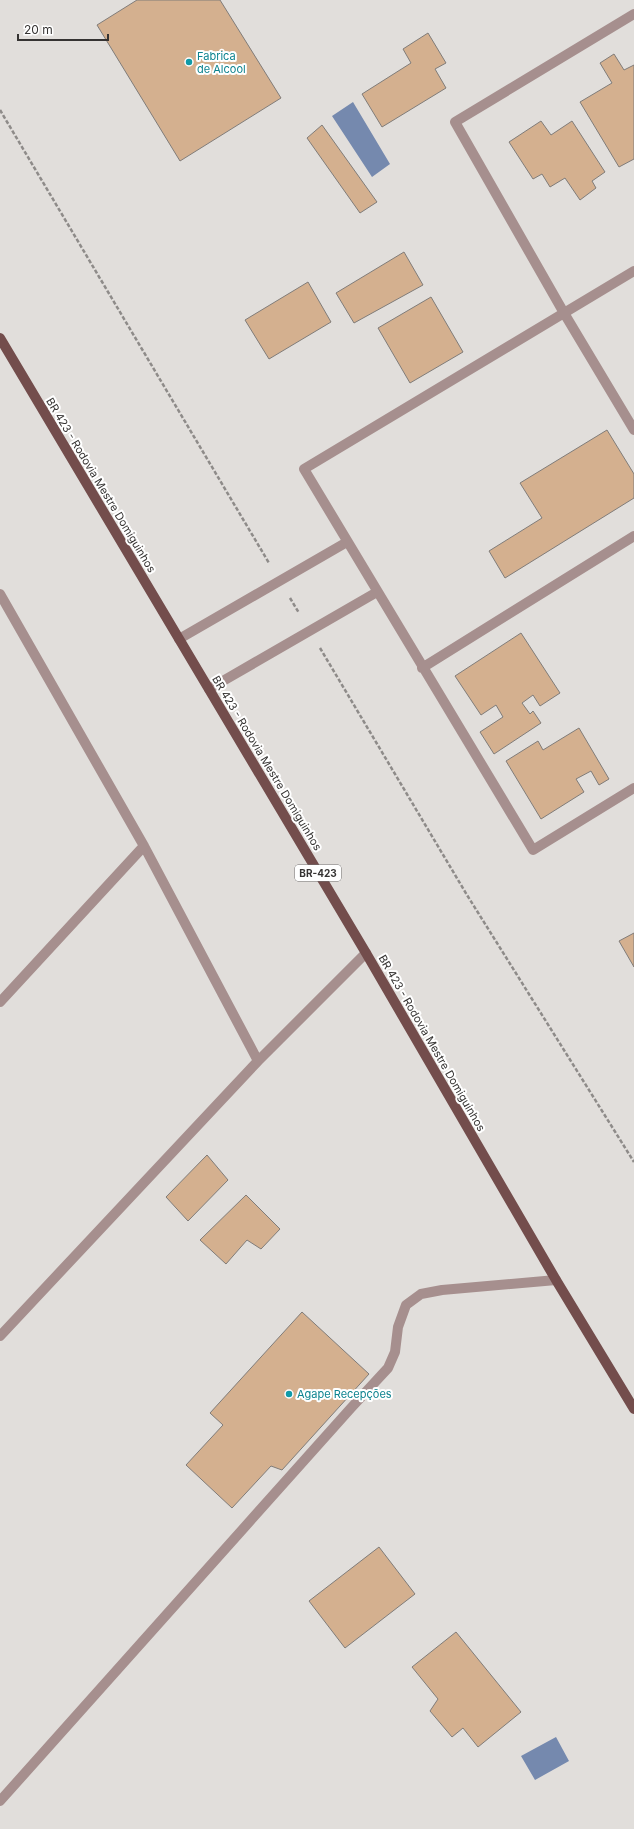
<svg xmlns="http://www.w3.org/2000/svg" width="634" height="1829" font-family="Inter,sans-serif">
  <style>
    .water { fill: #7589ae }
    .building { fill: #d4b08f; stroke: #807c79 }
    .lines { fill: none; stroke-linecap: round; stroke-linejoin: round }
    .path { stroke: #8e8b89; stroke-width: 2.5; stroke-dasharray: 4 2; stroke-linecap: butt }
    .minor { stroke: #a68f8e; stroke-width: 10 }
    .major { stroke: #734d4c; stroke-width: 10 }
    .culture-dot { fill: #0f9aa8; stroke: #fff; stroke-width: 1.5 }
    .labels { text-anchor: middle; dominant-baseline: central; stroke-width: 4; stroke-linejoin: round; paint-order: stroke }
    .shield { fill: #fff; stroke: #727070; stroke-width: 1 }
    .shield-label { font-size: 10px; font-weight: bold; fill: #353332 }
    .culture-label { font-size: 11px; fill: #0d838f; stroke: #fff; text-anchor: start }
    .street-label { font-size: 11px; fill: #353332; stroke: #fff }
  </style>
  <rect width="100%" height="100%" fill="#e1dedb"/>
  <!-- water -->
  <path class="water" d="M 353,102 L 390,164 L 372,177 L 332,116 Z
    M 556,1737 L 569,1761 L 535,1780 L 521,1756 Z"/>
  <!-- building -->
  <path class="building" d="M 137,0 L 220,0 L 281,98 L 180,161 L 97,25 Z
    M 428,33 L 446,63 L 435,69 L 446,88 L 382,127 L 362,94 L 411,63 L 403,49 Z
    M 614,54 L 624,70 L 634,65 L 634,159 L 619,167 L 580,102 L 612,83 L 600,63 Z
    M 541,121 L 551,135 L 572,121 L 605,172 L 592,181 L 596,188 L 580,200 L 565,178 L 550,187 L 542,174 L 533,179 L 509,142 Z
    M 322,125 L 377,202 L 360,213 L 307,138 Z
    M 404,252 L 423,285 L 354,323 L 336,293 Z
    M 308,282 L 331,322 L 269,359 L 245,320 Z
    M 431,297 L 463,352 L 410,383 L 378,328 Z
    M 607,430 L 634,474 L 634,498 L 505,578 L 489,551 L 542,518 L 520,483 Z
    M 521,633 L 560,693 L 540,706 L 533,695 L 522,703 L 530,714 L 533,711 L 541,723 L 494,754 L 480,732 L 503,717 L 496,705 L 481,715 L 455,676 Z
    M 579,728 L 609,779 L 599,785 L 591,771 L 576,779 L 584,792 L 541,819 L 506,761 L 538,741 L 543,750 Z
    M 634,933 L 634,967 L 619,941 Z
    M 207,1155 L 228,1180 L 188,1221 L 166,1197 Z
    M 246,1195 L 280,1229 L 261,1249 L 247,1240 L 226,1264 L 200,1240 Z
    M 302,1312 L 369,1374 L 282,1470 L 271,1466 L 232,1508 L 186,1465 L 223,1425 L 210,1413 Z
    M 379,1547 L 415,1594 L 345,1648 L 309,1601 Z
    M 456,1632 L 521,1712 L 478,1747 L 463,1728 L 452,1737 L 430,1711 L 438,1699 L 412,1667 Z"/>
  <g class="lines">
    <!-- path -->
    <path class="path" d="M 0,110 L 269,563
      M 290,598 L 299,613
      M 320,648 L 467,895 L 634,1162"/>
    <!-- minor -->
    <path class="minor" d="M 634,14 L 455,122 L 564,313 L 634,430
      M 634,271 L 304,469 L 533,850 L 634,788
      M 0,594 L 144,846 L 258,1061
      M 179,639 L 347,542
      M 422,668 L 634,536
      M 209,689 L 377,592
      M 0,1002 L 144,846
      M 0,1336 L 258,1061 L 366,953
      M 0,1801 L 351,1408 L 388,1368 L 395,1352 L 398,1327 L 406,1305 L 421,1294 L 442,1290 L 556,1280"/>
    <!-- major -->
    <path class="major" d="M 0,338 L 366,953 L 556,1280 L 634,1409"/>
  </g>
  <!-- markers -->
  <g class="culture-dot">
    <circle cx="189" cy="62" r="4"/>
    <circle cx="289" cy="1394" r="4"/>
  </g>
  <g class="labels">
    <!-- shield labels -->
    <rect class="shield" x="295" y="865" width="46" height="16" rx="3"/>
    <g class="shield-label">
      <text x="318" y="873">BR-423</text>
    </g>
    <!-- culture labels -->
    <g class="culture-label">
      <text x="197" y="56">Fabrica<tspan x="197" dy="13">de Alcool</tspan></text>
      <text x="297" y="1394">Agape Recepções</text>
    </g>
    <!-- street labels -->
    <g class="street-label">
      <text transform="translate(101 485) rotate(59)">BR 423 - Rodovia Mestre Domiguinhos</text>
      <text transform="translate(267 763) rotate(59)">BR 423 - Rodovia Mestre Domiguinhos</text>
      <text transform="translate(432 1043) rotate(60)">BR 423 - Rodovia Mestre Domiguinhos</text>
    </g>
  </g>
  <!-- scale -->
  <path d="M18 34v6h90v-6" fill="none" stroke="#353332" stroke-width="2"/>
  <text x="24" y="34" font-size="12" fill="#353332" stroke="#ffffff" stroke-width="3" paint-order="stroke">20 m</text>
</svg>
